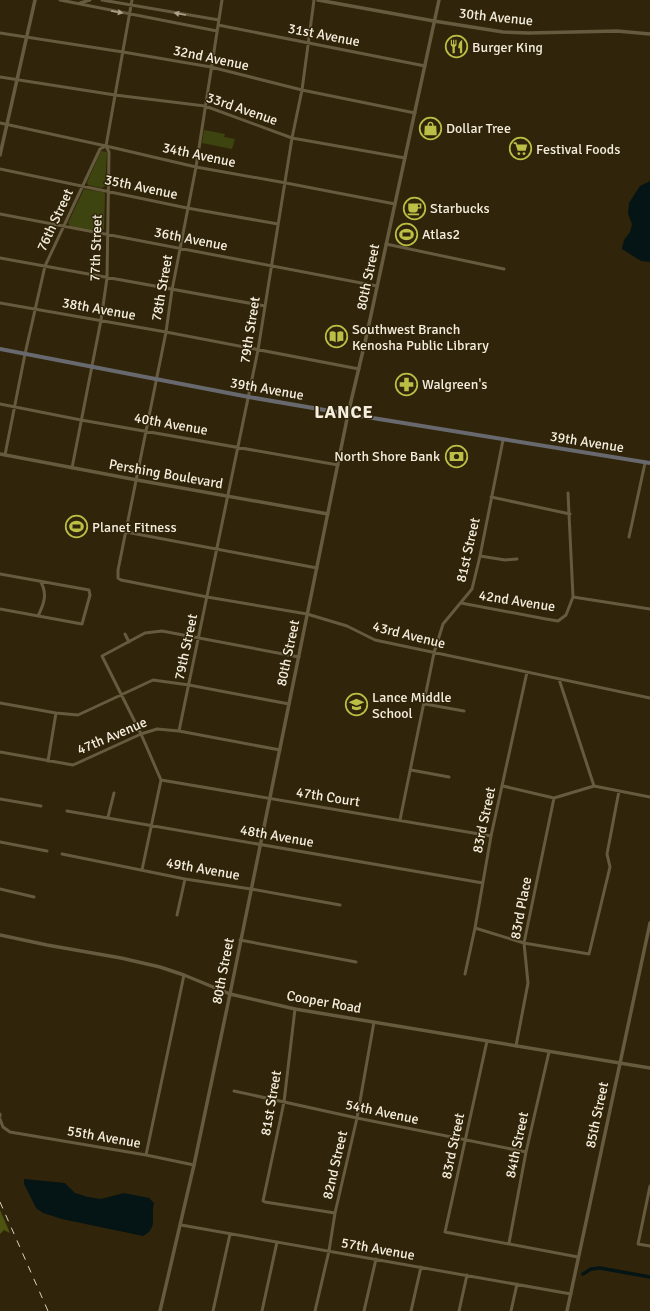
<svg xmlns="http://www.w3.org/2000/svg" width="650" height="1311" font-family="Signika,sans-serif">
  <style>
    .green { fill: #3d440f }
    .forest { fill: #4c5410 }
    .water { fill: #051414 }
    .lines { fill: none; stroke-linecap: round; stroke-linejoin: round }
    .canal { stroke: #051414; stroke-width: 3.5 }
    .minor { stroke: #665a3f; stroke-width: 3 }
    .tertiary { stroke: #665a3f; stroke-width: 3.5 }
    .secondary { stroke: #68696e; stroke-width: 4 }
    .rail { stroke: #dbd3c2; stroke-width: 1; stroke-dasharray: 7 7; stroke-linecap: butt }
    .oneway { fill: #aea48e }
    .labels { text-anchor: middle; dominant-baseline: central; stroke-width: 3; stroke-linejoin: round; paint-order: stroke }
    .street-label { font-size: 14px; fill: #f5eede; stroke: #30250a }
    .poi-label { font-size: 14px; fill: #f5eede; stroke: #30250a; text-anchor: start }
    .district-label { font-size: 18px; font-weight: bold; letter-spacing: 1px; fill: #f5eede; stroke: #30250a }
  </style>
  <rect width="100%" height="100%" fill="#30250a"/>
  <!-- green -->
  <path class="green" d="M 204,130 L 225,134 L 224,137 L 235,139 L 232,149 L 202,143 Z
    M 101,151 L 107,152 L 105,186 L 102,188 L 88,185 L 87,182 Z
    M 84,189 L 103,192 L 105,194 L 104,229 L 100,232 L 70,226 L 68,223 Z"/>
  <!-- forest -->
  <path class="forest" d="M 0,1210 L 10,1233 L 4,1230 L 0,1234 Z"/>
  <!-- water -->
  <path class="water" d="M 650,181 L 650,262 L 641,261 L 622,249 L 624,240 L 630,232 L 632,224 L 628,214 L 629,203 L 640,186 Z
    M 24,1179 L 65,1183 L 75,1193 L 88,1197 L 101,1199 L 124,1193 L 149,1198 L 154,1203 C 150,1216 159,1228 143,1236 L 62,1219 L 43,1213 L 36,1208 L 24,1184 Z"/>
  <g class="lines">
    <!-- canal -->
    <path class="canal" d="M 583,1274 L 591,1269 L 600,1268 L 650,1277"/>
    <!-- minor -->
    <path class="minor" d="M 60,0 L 217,31
      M 102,0 L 219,20
      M 222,0 L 196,167 L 172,290 L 166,332 L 118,570 L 118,578 L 121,580 L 207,597 L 307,614 L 347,626 L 375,640 L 650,698
      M 80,3 L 90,0
      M 218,25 L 425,66
      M 0,33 L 123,52 L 211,67 L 302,90 L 415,113
      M 0,77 L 115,95 L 205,106 L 292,138 L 405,158
      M 0,123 L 106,146 L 196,167 L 286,183 L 395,204
      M 106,146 L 132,0
      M 0,169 L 187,208 L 278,224
      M 0,214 L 377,286
      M 386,244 L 504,269
      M 0,258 L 265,306
      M 0,303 L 166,332 L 359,369
      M 0,404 L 81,420 L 338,465
      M 5,455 L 25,354 L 45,266 L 100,149 L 106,146
      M 72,468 L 101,320 L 107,278 L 109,152 L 106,146
      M 491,497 L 570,514
      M 126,532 L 317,568
      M 629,537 L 645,463
      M 480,556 L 505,560 L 517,559
      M 0,574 L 89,590 L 90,595 L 82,624 L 0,609
      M 573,597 L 650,609
      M 461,603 L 546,619 L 558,621 L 566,615 L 573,597 L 568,493
      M 38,616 C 44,604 48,593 40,581
      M 125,634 L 129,642
      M 559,679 L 594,786
      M 0,703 L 56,713 L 78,715 L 153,680 L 189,685 L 289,704
      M 425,704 L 464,711
      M 179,731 L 258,350 L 292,138 L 302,90 L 314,0
      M 0,752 L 73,765 L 141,734 L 157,729 L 179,731 L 280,750
      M 48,761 L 56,713
      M 411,770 L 449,777
      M 161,780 L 141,734 L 102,656 L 145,633 L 162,631 L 299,657
      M 161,780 L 491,836
      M 503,786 L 554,798 L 594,786 L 650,797
      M 0,799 L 41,806
      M 67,811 L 483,883
      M 108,817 L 114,793
      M 400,820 L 434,653 L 443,624 L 472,589 L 480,556 L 503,440
      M 0,842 L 47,851
      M 62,854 L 185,879 L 251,889 L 340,905
      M 142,870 L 161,780
      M 0,889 L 34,897
      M 177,915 L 185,879
      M 475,928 L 524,943 L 589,954 L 610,867 L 607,854 L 619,791
      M 240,940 L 356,962
      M 465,974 L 475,928 L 491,836 L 527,672
      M 295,1009 L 284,1102 L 263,1201 L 265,1202 L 335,1213
      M 487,1041 L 445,1232 L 578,1257
      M 516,1046 L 528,983 L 524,943 L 554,798
      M 234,1091 L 357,1118 L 526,1152
      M 0,1116 L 0,1114
      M 0,1119 L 3,1127 L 10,1132 L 146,1155 L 194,1165
      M 146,1155 L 184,975
      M 650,1186 L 638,1244 L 650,1246
      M 181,1225 L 571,1294
      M 509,1243 L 526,1152 L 549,1052
      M 213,1311 L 230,1234
      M 262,1311 L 277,1242
      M 315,1311 L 329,1251 L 335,1213 L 357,1118 L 374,1022
      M 364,1311 L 376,1259
      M 411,1311 L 421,1267
      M 459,1311 L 467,1275
      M 511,1311 L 517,1284"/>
    <!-- tertiary -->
    <path class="tertiary" d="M 318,0 L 434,21 L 503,32 L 529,33 L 617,31 L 650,34
      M 0,155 L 35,0
      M 0,454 L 137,480 L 328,514
      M 0,935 L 47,945 L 121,958 L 160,967 L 184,975 L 230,994 L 295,1009 L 650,1068
      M 160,1311 L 194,1165 L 230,994 L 348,414 L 366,338 L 439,0
      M 567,1311 L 650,923"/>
    <!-- secondary -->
    <path class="secondary" d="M 0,349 L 249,397 L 348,414 L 650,463"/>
    <!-- rail -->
    <path class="rail" d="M 0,1202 L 48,1311"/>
  </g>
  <!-- one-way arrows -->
  <defs><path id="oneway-solid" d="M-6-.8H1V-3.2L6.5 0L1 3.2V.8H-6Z"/></defs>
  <g class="oneway">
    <use href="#oneway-solid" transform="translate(117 12) rotate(11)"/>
    <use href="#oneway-solid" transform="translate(180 14) rotate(-170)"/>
  </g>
  <!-- icons -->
  <defs>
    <symbol id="restaurant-ring" viewBox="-11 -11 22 22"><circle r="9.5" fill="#30250a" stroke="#bac045" stroke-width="1.5"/><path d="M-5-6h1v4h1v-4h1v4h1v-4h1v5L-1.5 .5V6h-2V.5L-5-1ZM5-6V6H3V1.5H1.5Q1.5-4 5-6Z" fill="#bac045"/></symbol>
    <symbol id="shop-ring" viewBox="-11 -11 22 22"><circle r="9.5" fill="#30250a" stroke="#bac045" stroke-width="1.5"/><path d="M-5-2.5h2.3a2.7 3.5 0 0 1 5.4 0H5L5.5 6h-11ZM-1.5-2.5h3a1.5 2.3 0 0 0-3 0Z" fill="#bac045"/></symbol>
    <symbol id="supermarket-ring" viewBox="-11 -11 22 22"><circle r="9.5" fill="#30250a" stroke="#bac045" stroke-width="1.5"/><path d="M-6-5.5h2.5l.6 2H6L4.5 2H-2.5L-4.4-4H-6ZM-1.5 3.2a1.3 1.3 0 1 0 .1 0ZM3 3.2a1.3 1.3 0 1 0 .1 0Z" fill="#bac045"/></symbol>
    <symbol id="cafe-ring" viewBox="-11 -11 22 22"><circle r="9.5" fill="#30250a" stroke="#bac045" stroke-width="1.5"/><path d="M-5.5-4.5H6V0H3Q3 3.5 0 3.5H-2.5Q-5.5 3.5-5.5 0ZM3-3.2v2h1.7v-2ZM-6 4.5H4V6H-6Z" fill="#bac045"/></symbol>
    <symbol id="stadium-ring" viewBox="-11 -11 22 22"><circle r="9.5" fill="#30250a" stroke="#bac045" stroke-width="1.5"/><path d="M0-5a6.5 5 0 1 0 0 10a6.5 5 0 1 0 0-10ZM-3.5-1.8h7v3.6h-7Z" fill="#bac045"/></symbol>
    <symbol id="library-ring" viewBox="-11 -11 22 22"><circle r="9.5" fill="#30250a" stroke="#bac045" stroke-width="1.5"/><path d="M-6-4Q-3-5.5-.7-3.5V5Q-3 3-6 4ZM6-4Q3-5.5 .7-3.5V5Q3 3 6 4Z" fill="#bac045"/></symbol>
    <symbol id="pharmacy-ring" viewBox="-11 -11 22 22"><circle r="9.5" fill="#30250a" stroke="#bac045" stroke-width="1.5"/><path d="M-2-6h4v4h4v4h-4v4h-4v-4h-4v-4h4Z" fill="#bac045"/></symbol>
    <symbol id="bank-ring" viewBox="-11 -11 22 22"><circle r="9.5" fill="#30250a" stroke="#bac045" stroke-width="1.5"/><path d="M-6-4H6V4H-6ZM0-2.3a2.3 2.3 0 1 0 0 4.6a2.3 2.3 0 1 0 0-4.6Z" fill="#bac045"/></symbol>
    <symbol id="school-ring" viewBox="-11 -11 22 22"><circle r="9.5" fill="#30250a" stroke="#bac045" stroke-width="1.5"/><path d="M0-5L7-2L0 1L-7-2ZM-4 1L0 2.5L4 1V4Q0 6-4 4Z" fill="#bac045"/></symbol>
  </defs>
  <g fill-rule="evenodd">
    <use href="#restaurant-ring" x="444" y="34" width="25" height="25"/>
    <use href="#shop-ring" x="418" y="116" width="25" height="25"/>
    <use href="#supermarket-ring" x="508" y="136" width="25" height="25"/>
    <use href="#cafe-ring" x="402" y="196" width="25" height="25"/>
    <use href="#stadium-ring" x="394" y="222" width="25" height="25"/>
    <use href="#library-ring" x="324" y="324" width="25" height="25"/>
    <use href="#pharmacy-ring" x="394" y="372" width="25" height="25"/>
    <use href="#bank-ring" x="444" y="444" width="25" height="25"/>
    <use href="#stadium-ring" x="64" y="514" width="25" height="25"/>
    <use href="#school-ring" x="344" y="692" width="25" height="25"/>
  </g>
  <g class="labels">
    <!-- street labels -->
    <g class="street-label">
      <text transform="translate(496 17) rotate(6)">30th Avenue</text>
      <text transform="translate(324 35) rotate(11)">31st Avenue</text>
      <text transform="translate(211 58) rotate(12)">32nd Avenue</text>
      <text transform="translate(242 109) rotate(19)">33rd Avenue</text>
      <text transform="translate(199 155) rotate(12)">34th Avenue</text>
      <text transform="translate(141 187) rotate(12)">35th Avenue</text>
      <text transform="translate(55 220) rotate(-65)">76th Street</text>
      <text transform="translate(191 239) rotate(11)">36th Avenue</text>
      <text transform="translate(96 248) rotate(-88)">77th Street</text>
      <text transform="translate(368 277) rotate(-78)">80th Street</text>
      <text transform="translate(162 288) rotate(-80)">78th Street</text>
      <text transform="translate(99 309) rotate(10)">38th Avenue</text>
      <text transform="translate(250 330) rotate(-81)">79th Street</text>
      <text transform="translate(267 389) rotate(10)">39th Avenue</text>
      <text transform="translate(171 424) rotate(10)">40th Avenue</text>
      <text transform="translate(587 442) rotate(9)">39th Avenue</text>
      <text transform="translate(166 474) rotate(10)">Pershing Boulevard</text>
      <text transform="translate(468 550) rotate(-77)">81st Street</text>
      <text transform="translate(517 601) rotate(9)">42nd Avenue</text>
      <text transform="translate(409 635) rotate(14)">43rd Avenue</text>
      <text transform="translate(186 647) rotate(-78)">79th Street</text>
      <text transform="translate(288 653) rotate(-78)">80th Street</text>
      <text transform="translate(112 736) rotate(-23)">47th Avenue</text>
      <text transform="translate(328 797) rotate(9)">47th Court</text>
      <text transform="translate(484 820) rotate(-78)">83rd Street</text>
      <text transform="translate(277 836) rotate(10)">48th Avenue</text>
      <text transform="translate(203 869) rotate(10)">49th Avenue</text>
      <text transform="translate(521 908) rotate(-79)">83rd Place</text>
      <text transform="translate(223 971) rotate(-79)">80th Street</text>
      <text transform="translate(324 1002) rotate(10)">Cooper Road</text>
      <text transform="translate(271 1103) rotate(-80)">81st Street</text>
      <text transform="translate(382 1112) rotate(12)">54th Avenue</text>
      <text transform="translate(597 1115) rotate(-78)">85th Street</text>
      <text transform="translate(104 1137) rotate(10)">55th Avenue</text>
      <text transform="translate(517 1145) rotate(-78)">84th Street</text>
      <text transform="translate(453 1146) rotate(-78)">83rd Street</text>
      <text transform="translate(335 1165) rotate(-77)">82nd Street</text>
      <text transform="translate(378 1249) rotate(10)">57th Avenue</text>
    </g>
    <!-- poi labels -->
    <g class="poi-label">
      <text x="472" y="47">Burger King</text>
      <text x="446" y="128">Dollar Tree</text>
      <text x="536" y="149">Festival Foods</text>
      <text x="430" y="208">Starbucks</text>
      <text x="422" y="234">Atlas2</text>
      <text x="352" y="329">Southwest Branch<tspan x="352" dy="16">Kenosha Public Library</tspan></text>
      <text x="422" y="384">Walgreen's</text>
      <text x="440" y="456" text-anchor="end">North Shore Bank</text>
      <text x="92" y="527">Planet Fitness</text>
      <text x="372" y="697">Lance Middle<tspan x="372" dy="16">School</tspan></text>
    </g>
    <!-- district labels -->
    <g class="district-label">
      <text x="344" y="412">LANCE</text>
    </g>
  </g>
</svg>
